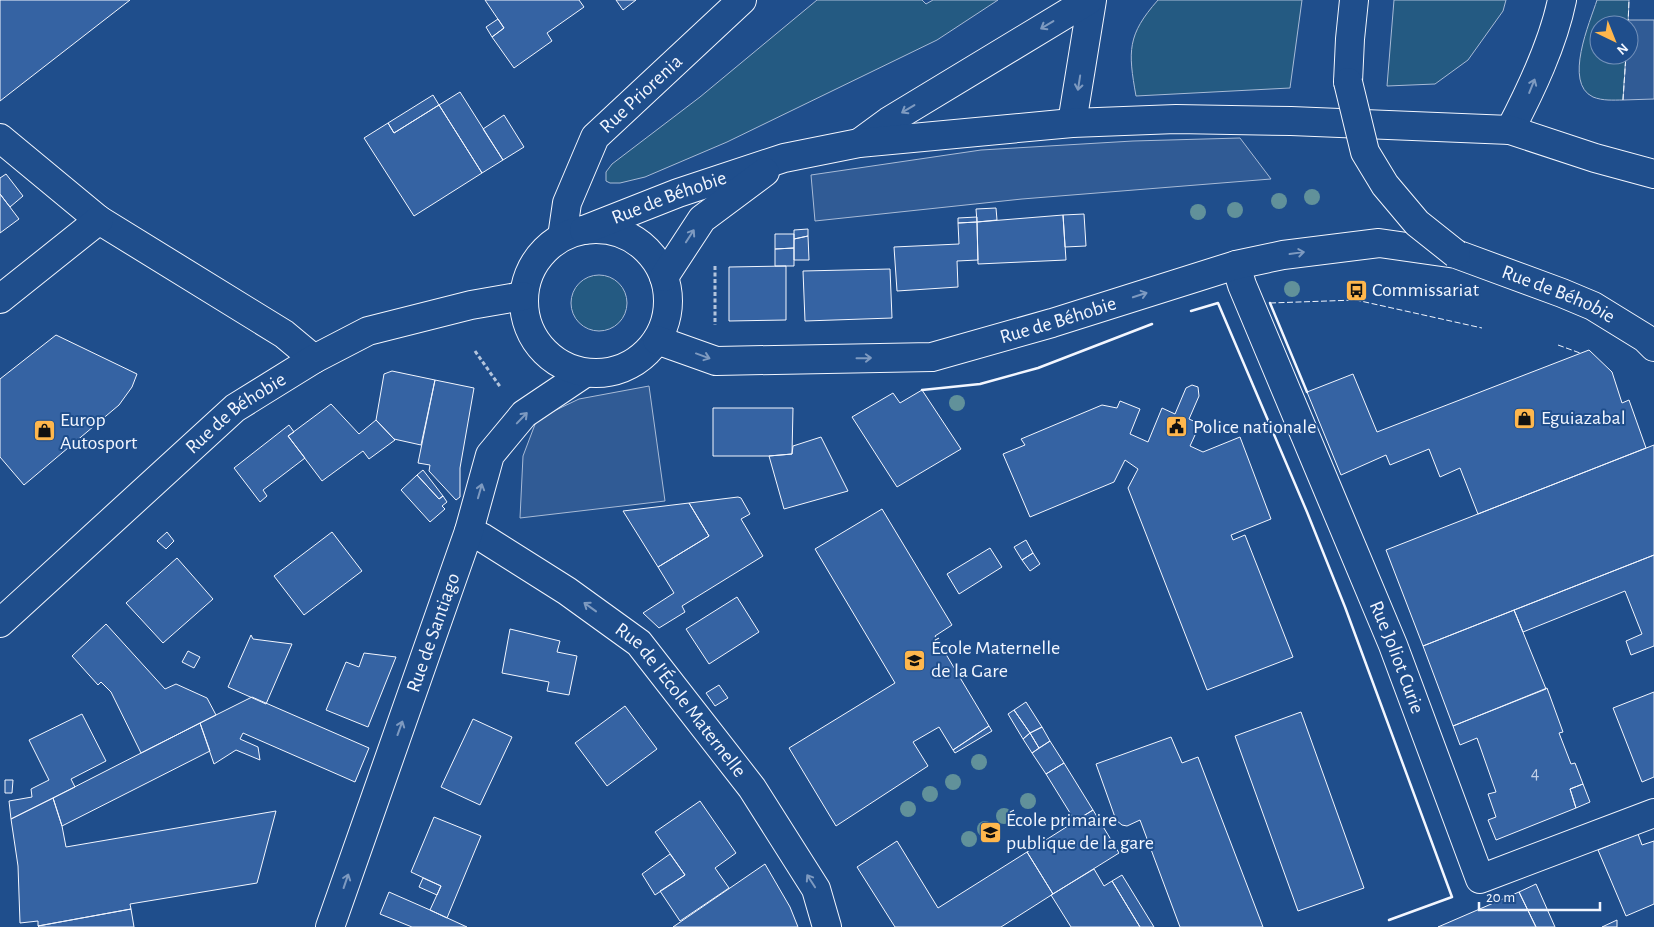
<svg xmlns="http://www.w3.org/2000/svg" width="1654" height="927" font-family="'Alegreya Sans',sans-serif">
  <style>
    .green { fill: #245a82; stroke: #a8bbd7 }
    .parking { fill: #305b95; stroke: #a8bbd7 }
    .building { fill: #3563a3; stroke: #f2f6ff }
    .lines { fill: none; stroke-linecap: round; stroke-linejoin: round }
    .minor-casing { stroke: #f2f6ff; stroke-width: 30 }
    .major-casing { stroke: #f2f6ff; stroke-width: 30 }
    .path { stroke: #b3c4dc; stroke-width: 3; stroke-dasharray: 4 2.5; stroke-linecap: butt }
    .minor { stroke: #1f4e8c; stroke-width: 28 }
    .major { stroke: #1f4e8c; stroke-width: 28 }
    .major-bridge-casing { stroke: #f2f6ff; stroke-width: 30; stroke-linecap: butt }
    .major-bridge { stroke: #1f4e8c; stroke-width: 28 }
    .fence { stroke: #f2f6ff; stroke-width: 1; stroke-dasharray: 6 2.5; stroke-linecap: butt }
    .wall { stroke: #f2f6ff; stroke-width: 2.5 }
    .tree { fill: #61919a }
    .oneway { stroke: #7e9ac0 }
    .labels { text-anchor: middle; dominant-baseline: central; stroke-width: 4; stroke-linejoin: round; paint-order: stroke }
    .number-label { font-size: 18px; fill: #c3d1e8 }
    .street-label { font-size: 20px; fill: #f2f6ff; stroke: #1f4e8c }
    .poi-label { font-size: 20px; fill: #f2f6ff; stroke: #1f4e8c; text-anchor: start }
  </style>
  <rect width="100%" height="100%" fill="#1f4e8c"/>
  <!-- green -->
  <path class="green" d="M 817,0 L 922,0 L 926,4 L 933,0 L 998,0 L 937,40 L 727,142 L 645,177 L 620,183 L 610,183 L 606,181 L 606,172 L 612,164 L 700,97 Z
    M 1158,0 L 1302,0 L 1290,88 L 1136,96 C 1128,51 1127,35 1158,0 Z
    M 1394,0 L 1506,0 L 1503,11 L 1468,60 L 1435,84 L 1387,86 Z
    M 1597,0 L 1629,0 L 1628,25 L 1599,25 L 1599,55 L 1626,55 L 1623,100 C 1613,100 1603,101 1593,97 C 1563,83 1590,22 1597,0 Z
    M571 303a28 28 0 1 1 56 0a28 28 0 1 1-56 0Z"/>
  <!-- parking -->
  <path class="parking" d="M 1628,20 L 1654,20 L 1654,99 L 1623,100 L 1626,55 L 1629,55 Z
    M 1240,138 L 1271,179 L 1022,199 L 815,221 L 811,175 L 981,150 L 1133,141 Z
    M 649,386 L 665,501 L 520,518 L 523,456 L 537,419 L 579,399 Z"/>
  <!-- building -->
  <path class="building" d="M 0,0 L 130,0 L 0,101 Z
    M 485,0 L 579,0 L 584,7 L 547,33 L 552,41 L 514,68 L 492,37 L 504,28 Z
    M 616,0 L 636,0 L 623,10 Z
    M 498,19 L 504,28 L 492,37 L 486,27 Z
    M 460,92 L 503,160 L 482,173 L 439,105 Z
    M 433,95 L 439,105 L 394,133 L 388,123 Z
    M 439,105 L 482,173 L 414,216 L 364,138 L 388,123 L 394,133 Z
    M 504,115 L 524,147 L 503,160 L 483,129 Z
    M 6,174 L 23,196 L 10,207 L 0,194 L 0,178 Z
    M 0,194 L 19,219 L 0,233 Z
    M 996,208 L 997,220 L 977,222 L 976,209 Z
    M 1084,214 L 1086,246 L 1065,247 L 1063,215 Z
    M 1063,215 L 1066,260 L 978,264 L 977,222 Z
    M 977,217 L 977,222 L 958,223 L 958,218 Z
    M 977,222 L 978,260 L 957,261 L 958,287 L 897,291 L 894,247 L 959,244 L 958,223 Z
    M 808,229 L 808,236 L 794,239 L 794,230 Z
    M 775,234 L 794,234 L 794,248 L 775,249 Z
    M 808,236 L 809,260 L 794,260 L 794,239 Z
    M 794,248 L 794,266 L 775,266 L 775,249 Z
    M 786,266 L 786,320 L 729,321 L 729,267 Z
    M 890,269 L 892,318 L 805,321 L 803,271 Z
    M 56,335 L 137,374 L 132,387 L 119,405 L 24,485 L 0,457 L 0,379 Z
    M 1589,350 L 1612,372 L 1622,403 L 1629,400 L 1646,448 L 1478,514 L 1460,468 L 1440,477 L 1429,449 L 1390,465 L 1386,455 L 1341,475 L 1307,392 L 1353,374 L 1377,432 Z
    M 392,371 L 435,380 L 421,445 L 394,439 L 376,420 L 384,374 Z
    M 435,380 L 474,388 L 460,468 L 460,497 L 456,500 L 429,471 L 430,465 L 418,463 Z
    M 1192,385 L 1198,387 L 1199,396 L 1189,419 L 1200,424 L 1190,446 L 1203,452 L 1240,437 L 1271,519 L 1231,535 L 1233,540 L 1245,535 L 1293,657 L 1207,690 L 1128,488 L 1138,469 L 1125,460 L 1114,482 L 1030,517 L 1003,454 L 1025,445 L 1021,439 L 1102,405 L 1117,408 L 1120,401 L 1140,409 L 1130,434 L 1148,442 L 1162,408 L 1175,414 L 1186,388 Z
    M 922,390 L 961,449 L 897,487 L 852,417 L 893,393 L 900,403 Z
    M 331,404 L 359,434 L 376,420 L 395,440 L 369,459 L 363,451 L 322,481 L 288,436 Z
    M 713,408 L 793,408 L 792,454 L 769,456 L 713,456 Z
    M 289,425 L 294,432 L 288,436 L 305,458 L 263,490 L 267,496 L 260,502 L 234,468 Z
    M 821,437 L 848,491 L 784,509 L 769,456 L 792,454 L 793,446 Z
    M 1654,445 L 1654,555 L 1423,646 L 1386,550 Z
    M 423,470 L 443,496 L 439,499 L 417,475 Z
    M 417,475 L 439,499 L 443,496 L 447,502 L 442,506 L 445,509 L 430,522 L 401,490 Z
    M 738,497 L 741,498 L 750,514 L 741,519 L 763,556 L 682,606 L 685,612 L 659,628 L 643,613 L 674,593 L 658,567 L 709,536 L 689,503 Z
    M 689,503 L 709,536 L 658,567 L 623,511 Z
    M 882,509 L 952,625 L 935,636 L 989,726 L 953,750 L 939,727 L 913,742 L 928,766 L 836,826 L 789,748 L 895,683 L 815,549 Z
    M 167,532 L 174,541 L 166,549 L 157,541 Z
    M 332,532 L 362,571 L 304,615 L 274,576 Z
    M 1026,540 L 1033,553 L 1022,560 L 1014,547 Z
    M 990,548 L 1002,567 L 959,594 L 947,574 Z
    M 1033,553 L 1040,564 L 1030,571 L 1022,560 Z
    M 1654,555 L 1654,646 L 1631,655 L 1626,641 L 1642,634 L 1625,591 L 1523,632 L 1514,610 Z
    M 177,558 L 213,599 L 163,643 L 126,603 Z
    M 737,597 L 759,632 L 709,664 L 686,629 Z
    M 1514,610 L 1546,689 L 1453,726 L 1423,646 Z
    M 106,624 L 165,689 L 176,684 L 207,698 L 216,715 L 141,753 L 111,692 L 101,682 L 98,685 L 72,656 Z
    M 510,629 L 560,641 L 557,652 L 577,656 L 569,695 L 547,691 L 549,682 L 502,673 Z
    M 251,635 L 253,639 L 292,644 L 266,704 L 228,687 Z
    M 188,651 L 200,657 L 194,668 L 182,662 Z
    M 364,653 L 396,657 L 368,727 L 326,710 L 346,662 L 359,667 Z
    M 719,685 L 728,698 L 715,706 L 706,693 Z
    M 1547,688 L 1563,732 L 1559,733 L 1571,764 L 1575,763 L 1583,784 L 1570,789 L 1576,808 L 1496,840 L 1488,820 L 1496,817 L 1488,794 L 1496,792 L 1477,738 L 1460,745 L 1453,726 Z
    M 1654,692 L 1654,777 L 1642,782 L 1613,708 Z
    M 252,697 L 369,748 L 355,782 L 243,733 L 240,739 L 258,747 L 260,760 L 236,750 L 214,764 L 200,723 Z
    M 1026,702 L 1042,727 L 1030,733 L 1014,710 Z
    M 625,706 L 657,749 L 607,786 L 575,743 Z
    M 1014,710 L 1030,733 L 1023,739 L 1008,714 Z
    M 1301,712 L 1364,888 L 1298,911 L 1235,736 Z
    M 82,714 L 106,761 L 71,779 L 75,787 L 11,819 L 9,801 L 32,797 L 31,789 L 49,780 L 29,740 Z
    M 473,719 L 512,737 L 480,805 L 441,787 Z
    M 200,723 L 210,751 L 62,826 L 53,798 Z
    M 989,726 L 992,731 L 955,753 L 953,750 Z
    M 1042,727 L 1050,741 L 1039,748 L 1030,733 Z
    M 1030,733 L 1039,748 L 1032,753 L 1023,739 Z
    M 1171,737 L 1182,763 L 1198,757 L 1263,927 L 1180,927 L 1140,820 L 1127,826 L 1122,825 L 1116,820 L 1096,764 Z
    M 1050,741 L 1064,763 L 1046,774 L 1032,753 Z
    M 1064,763 L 1093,810 L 1075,821 L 1046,774 Z
    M 5,780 L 13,780 L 12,793 L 5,793 Z
    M 1583,784 L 1590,802 L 1576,808 L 1570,789 Z
    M 53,798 L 62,826 L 66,847 L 276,811 L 257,883 L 130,904 L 131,909 L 38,926 L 38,921 L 20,923 L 18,866 L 11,819 Z
    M 700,801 L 736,853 L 715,868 L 729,888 L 680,921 L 660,891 L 685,875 L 655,832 Z
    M 1093,810 L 1119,853 L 1053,894 L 1027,852 Z
    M 434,817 L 481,836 L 447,918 L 430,910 L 441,886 L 411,872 Z
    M 1638,834 L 1642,845 L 1654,841 L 1654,904 L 1626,916 L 1598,850 Z
    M 897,841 L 938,908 L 1027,852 L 1053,894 L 1001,927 L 895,927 L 857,867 Z
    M 670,854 L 685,875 L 655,895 L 642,874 Z
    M 765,864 L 790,907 L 798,927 L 673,927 Z
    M 1094,869 L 1104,886 L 1112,881 L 1140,927 L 1071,927 L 1051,895 Z
    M 1122,875 L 1154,927 L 1140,927 L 1112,881 Z
    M 423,878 L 441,886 L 437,895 L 419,887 Z
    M 1536,884 L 1555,927 L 1536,927 L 1519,892 Z
    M 389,892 L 430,910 L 467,927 L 412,927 L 380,914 Z
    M 1519,892 L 1536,927 L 1438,927 Z
    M 131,909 L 134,927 L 39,927 L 38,926 Z
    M 1617,920 L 1617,927 L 1602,927 Z"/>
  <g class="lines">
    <defs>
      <g id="minor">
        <path d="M 0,138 L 99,220 L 284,334 L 314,359"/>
        <path id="s1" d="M 562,237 L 567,203 L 595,137 L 742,0"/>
        <path id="s2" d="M 1236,265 L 1242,285 L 1393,645 L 1480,879 L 1654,813"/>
        <path d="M 0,299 L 99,220"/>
        <path id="s3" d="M 469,531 L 483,538 L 567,591 L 639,643 L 752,788 L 816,889 L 827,927"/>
        <path id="s4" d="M 330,927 L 469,531 L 490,455 L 524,414 L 585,373"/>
      </g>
      <g id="major">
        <path d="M 1348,82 L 1350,39 L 1354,0"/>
        <path d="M 1072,123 L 1092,0"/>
        <path d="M 1510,130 C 1531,90 1553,44 1562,0"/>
        <path d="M 859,143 L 889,121 L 1089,0"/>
        <circle cx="596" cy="301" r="72"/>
        <path id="s5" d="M 584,230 L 678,193 L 784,158 L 859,143 L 1072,123 L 1176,119 L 1291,121 L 1510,130 L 1595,158 L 1654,174"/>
        <path d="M 664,277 L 702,219 L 765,172"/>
        <path id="s6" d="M 657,340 L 716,361 L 932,357 L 1052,323 L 1236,265 L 1283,255 L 1379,243 L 1456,254 L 1562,293 L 1593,306 L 1645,338 L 1654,347"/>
        <path id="s7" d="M 0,623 L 235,408 L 314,359 L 368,331 L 471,305 L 523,296"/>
      </g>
    </defs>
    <!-- minor casing -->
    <use href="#minor" class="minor-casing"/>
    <!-- major casing -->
    <use href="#major" class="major-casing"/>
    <!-- path -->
    <path class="path" d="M 715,266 L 715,325
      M 475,351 L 501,388"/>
    <!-- minor -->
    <use href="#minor" class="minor"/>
    <!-- major -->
    <use href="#major" class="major"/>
    <defs>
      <path id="major-bridge" d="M 1348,82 L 1365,152 L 1385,185 L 1417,223 L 1456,254"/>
    </defs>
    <!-- major-bridge casing -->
    <use href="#major-bridge" class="major-bridge-casing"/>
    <!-- major-bridge -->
    <use href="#major-bridge" class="major-bridge"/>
    <!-- fence -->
    <path class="fence" d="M 1628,25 L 1629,0
      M 1623,100 L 1626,55
      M 1270,303 L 1356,300 L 1482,328
      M 1558,345 L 1580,353"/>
    <!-- wall -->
    <path class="wall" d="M 1270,303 L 1307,392
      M 1191,311 L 1218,303 L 1307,512 L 1345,607 L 1452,897 L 1389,920
      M 922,390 L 980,384 L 1038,368 L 1152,324"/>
  </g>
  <!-- trees -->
  <g class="tree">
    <circle cx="1312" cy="197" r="8"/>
    <circle cx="1279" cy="201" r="8"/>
    <circle cx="1235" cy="210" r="8"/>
    <circle cx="1198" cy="212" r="8"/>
    <circle cx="1292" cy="289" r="8"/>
    <circle cx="957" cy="403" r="8"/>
    <circle cx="979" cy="762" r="8"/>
    <circle cx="953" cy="782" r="8"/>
    <circle cx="930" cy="794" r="8"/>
    <circle cx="1028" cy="801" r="8"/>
    <circle cx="908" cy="809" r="8"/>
    <circle cx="1004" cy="816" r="8"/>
    <circle cx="985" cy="829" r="8"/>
    <circle cx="969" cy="839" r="8"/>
  </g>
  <!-- one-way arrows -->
  <defs><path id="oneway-shaft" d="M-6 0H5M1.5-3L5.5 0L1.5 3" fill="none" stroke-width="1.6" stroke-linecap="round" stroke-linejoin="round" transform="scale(1.25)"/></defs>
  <g class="oneway">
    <use href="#oneway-shaft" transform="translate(1047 25) rotate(149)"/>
    <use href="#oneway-shaft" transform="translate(1079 83) rotate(99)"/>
    <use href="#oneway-shaft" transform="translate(1532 86) rotate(-68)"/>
    <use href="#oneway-shaft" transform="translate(908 109) rotate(149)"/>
    <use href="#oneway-shaft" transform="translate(690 236) rotate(-57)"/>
    <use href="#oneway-shaft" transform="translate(1297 253) rotate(-8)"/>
    <use href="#oneway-shaft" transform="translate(1140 295) rotate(-18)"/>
    <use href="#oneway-shaft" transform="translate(703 356) rotate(20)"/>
    <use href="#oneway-shaft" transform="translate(864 358) rotate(-1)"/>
    <use href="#oneway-shaft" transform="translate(522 418) rotate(-46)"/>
    <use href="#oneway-shaft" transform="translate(480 491) rotate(-74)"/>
    <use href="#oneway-shaft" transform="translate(590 607) rotate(-144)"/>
    <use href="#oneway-shaft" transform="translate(400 728) rotate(-70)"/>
    <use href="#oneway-shaft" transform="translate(346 881) rotate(-71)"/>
    <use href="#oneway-shaft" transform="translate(811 881) rotate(-123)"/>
  </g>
  <!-- icons -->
  <defs>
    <symbol id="bus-square" viewBox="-11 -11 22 22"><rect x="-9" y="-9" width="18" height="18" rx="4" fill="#ffb74d" stroke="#1f4e8c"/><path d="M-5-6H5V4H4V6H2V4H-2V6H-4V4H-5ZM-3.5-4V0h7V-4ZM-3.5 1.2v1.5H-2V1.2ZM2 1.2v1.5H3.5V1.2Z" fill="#111"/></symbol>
    <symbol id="shop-square" viewBox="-11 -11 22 22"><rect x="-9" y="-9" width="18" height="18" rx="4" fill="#ffb74d" stroke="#1f4e8c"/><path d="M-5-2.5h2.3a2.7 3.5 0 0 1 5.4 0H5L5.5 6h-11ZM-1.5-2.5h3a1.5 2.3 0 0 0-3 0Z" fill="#111"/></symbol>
    <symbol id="civic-square" viewBox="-11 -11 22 22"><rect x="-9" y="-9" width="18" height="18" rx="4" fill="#ffb74d" stroke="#1f4e8c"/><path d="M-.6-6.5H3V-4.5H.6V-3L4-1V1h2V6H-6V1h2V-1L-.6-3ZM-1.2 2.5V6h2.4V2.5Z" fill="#111"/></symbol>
    <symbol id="school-square" viewBox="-11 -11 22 22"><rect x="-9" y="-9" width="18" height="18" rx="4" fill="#ffb74d" stroke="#1f4e8c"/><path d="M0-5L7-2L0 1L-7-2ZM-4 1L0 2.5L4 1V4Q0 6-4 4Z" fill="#111"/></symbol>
  </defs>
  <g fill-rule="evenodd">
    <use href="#bus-square" x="1344" y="278" width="25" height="25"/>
    <use href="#shop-square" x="1512" y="406" width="25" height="25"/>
    <use href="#civic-square" x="1164" y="414" width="25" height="25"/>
    <use href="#shop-square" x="32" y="418" width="25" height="25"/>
    <use href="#school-square" x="902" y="648" width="25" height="25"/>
    <use href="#school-square" x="978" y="820" width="25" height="25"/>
  </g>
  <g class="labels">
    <!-- number labels -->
    <g class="number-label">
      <text x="1535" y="774">4</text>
    </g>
    <!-- street labels -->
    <g class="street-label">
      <text stroke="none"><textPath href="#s1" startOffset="169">Rue Priorenia</textPath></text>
      <text stroke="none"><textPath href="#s5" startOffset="91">Rue de Béhobie</textPath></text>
      <text stroke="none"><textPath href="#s6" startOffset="929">Rue de Béhobie</textPath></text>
      <text stroke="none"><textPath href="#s6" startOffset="410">Rue de Béhobie</textPath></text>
      <text stroke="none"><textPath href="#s7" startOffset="316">Rue de Béhobie</textPath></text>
      <text stroke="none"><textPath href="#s4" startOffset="312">Rue de Santiago</textPath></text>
      <text stroke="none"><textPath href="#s2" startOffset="424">Rue Joliot Curie</textPath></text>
      <text stroke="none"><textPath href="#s3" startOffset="274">Rue de l'École Maternelle</textPath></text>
    </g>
    <!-- poi labels -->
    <g class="poi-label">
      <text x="1372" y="290">Commissariat</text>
      <text x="1541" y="418">Eguiazabal</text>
      <text x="60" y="420">Europ<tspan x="60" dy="23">Autosport</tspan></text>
      <text x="1193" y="427">Police nationale</text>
      <text x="931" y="648">École Maternelle<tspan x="931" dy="23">de la Gare</tspan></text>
      <text x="1006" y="820">École primaire<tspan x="1006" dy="23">publique de la gare</tspan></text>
    </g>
  </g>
  <!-- north arrow -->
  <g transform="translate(1614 40) rotate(137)"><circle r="24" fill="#1f4e8c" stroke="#7391ba"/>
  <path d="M0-4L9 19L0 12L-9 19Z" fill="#ffb74d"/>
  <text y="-8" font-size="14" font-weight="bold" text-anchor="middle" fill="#f2f6ff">N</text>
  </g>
  <!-- scale -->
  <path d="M1479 902v8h121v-8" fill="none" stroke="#f2f6ff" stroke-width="2.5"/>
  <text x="1486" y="902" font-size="15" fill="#f2f6ff" stroke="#1f4e8c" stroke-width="4" paint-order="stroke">20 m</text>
</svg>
